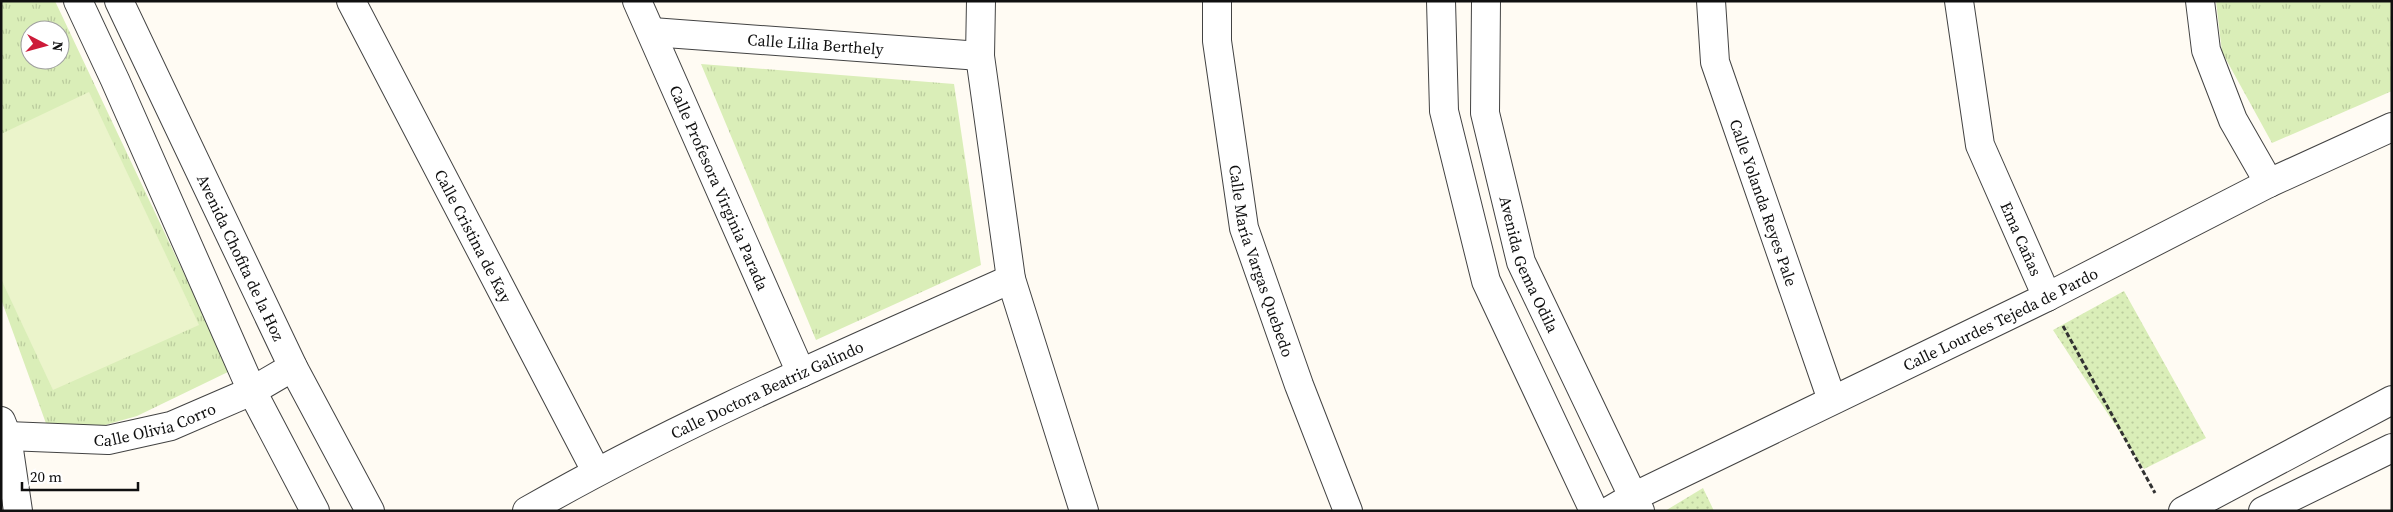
<svg xmlns="http://www.w3.org/2000/svg" width="2393" height="512" font-family="'Source Serif 4',serif">
  <style>
    .grass { fill: url(#grass-dots) }
    .park { fill: url(#park-tufts); fill-rule: evenodd }
    .pitch { fill: #ebf4cb }
    .lines { fill: none; stroke-linecap: round; stroke-linejoin: round }
    .minor-casing { stroke: #434343; stroke-width: 30 }
    .tertiary-casing { stroke: #434343; stroke-width: 30 }
    .path { stroke: #323232; stroke-width: 3; stroke-dasharray: 5 2.5; stroke-linecap: butt }
    .minor { stroke: #fff; stroke-width: 28 }
    .tertiary { stroke: #fff; stroke-width: 28 }
    .labels { text-anchor: middle; dominant-baseline: central; stroke-width: 5; stroke-linejoin: round; paint-order: stroke }
    .street-label { font-size: 16px; fill: #101010; stroke: #fff }
  </style>
  <defs>
    <pattern id="grass-dots" width="8" height="8" patternUnits="userSpaceOnUse" patternTransform="scale(1.25)"><rect width="8" height="8" fill="#daeeb8"/><path d="M2 2h.1M6 6h.1" fill="none" stroke="#bacb9d" stroke-width="1.8" stroke-linecap="round"/></pattern>
    <pattern id="park-tufts" width="24" height="20" patternUnits="userSpaceOnUse" patternTransform="scale(1.25)"><rect width="24" height="20" fill="#daeeb8"/><path d="M3 7l-1-3M5 7V3M7 7l1-3M15 17l-1-3M17 17v-4M19 17l1-3" fill="none" stroke="#bacb9d"/></pattern>
  </defs>
  <rect width="100%" height="100%" fill="#fffbf3"/>
  <!-- grass -->
  <path class="grass" d="M 2124,291 L 2206,438 L 2144,469 L 2053,330 Z
    M 1703,488 L 1714,511 L 1665,511 Z"/>
  <!-- park -->
  <path class="park" d="M 1,1 L 55,1 L 230,371 L 137,416 L 52,440 L 1,299 ZM 30,30 L 60,30 L 60,60 L 30,60 Z
    M 2216,1 L 2392,1 L 2392,91 L 2272,143 L 2222,52 Z
    M 701,64 L 954,84 L 981,265 L 816,340 Z"/>
  <!-- pitch -->
  <path class="pitch" d="M 89,92 L 199,325 L 53,390 L 1,279 L 1,134 Z"/>
  <g class="lines">
    <defs>
      <g id="minor">
        <path id="s1" d="M 351,1 L 596,471"/>
        <path id="s2" d="M 637,1 L 801,373"/>
        <path d="M 981,1 L 980,56 L 1011,279 L 1084,511"/>
        <path id="s3" d="M 1217,1 L 1217,41 L 1244,228 L 1299,385 L 1348,511"/>
        <path id="s4" d="M 1711,1 L 1715,62 L 1832,400"/>
        <path id="s5" d="M 1959,1 L 1980,145 L 2047,297"/>
        <path d="M 2200,1 L 2206,50 L 2233,120 L 2269,183"/>
        <path id="s6" d="M 652,32 L 980,56"/>
        <path id="s7" d="M 7,436 L 108,440 L 171,426 L 252,391 L 293,367"/>
        <path id="s8" d="M 527,511 C 682,422 848,352 1011,279"/>
        <path id="s9" d="M 1609,511 L 1633,497 L 2047,297 L 2269,183 L 2392,127"/>
        <path d="M 2183,511 L 2392,400"/>
        <path d="M 2263,511 L 2392,448"/>
      </g>
      <g id="tertiary">
        <path d="M 78,1 L 115,80 L 252,391 L 315,511"/>
        <path id="s10" d="M 119,1 L 293,367 L 370,511"/>
        <path d="M 1441,1 L 1444,111 L 1486,281 L 1594,511"/>
        <path id="s11" d="M 1486,1 L 1485,113 L 1521,262 L 1640,511"/>
        <path d="M 1,421 L 7,436 L 18,511"/>
      </g>
    </defs>
    <!-- minor casing -->
    <use href="#minor" class="minor-casing"/>
    <!-- tertiary casing -->
    <use href="#tertiary" class="tertiary-casing"/>
    <!-- path -->
    <path class="path" d="M 2063,326 L 2155,493"/>
    <!-- minor -->
    <use href="#minor" class="minor"/>
    <!-- tertiary -->
    <use href="#tertiary" class="tertiary"/>
  </g>
  <g class="labels">
    <!-- street labels -->
    <g class="street-label">
      <text stroke="none"><textPath href="#s6" startOffset="164">Calle Lilia Berthely</textPath></text>
      <text stroke="none"><textPath href="#s2" startOffset="204">Calle Profesora Virginia Parada</textPath></text>
      <text stroke="none"><textPath href="#s4" startOffset="210">Calle Yolanda Reyes Pale</textPath></text>
      <text stroke="none"><textPath href="#s1" startOffset="265">Calle Cristina de Kay</textPath></text>
      <text stroke="none"><textPath href="#s5" startOffset="248">Ema Cañas</textPath></text>
      <text stroke="none"><textPath href="#s10" startOffset="284">Avenida Chofita de la Hoz</textPath></text>
      <text stroke="none"><textPath href="#s3" startOffset="265">Calle María Vargas Quebedo</textPath></text>
      <text stroke="none"><textPath href="#s11" startOffset="270">Avenida Gema Odila</textPath></text>
      <text stroke="none"><textPath href="#s9" startOffset="436">Calle Lourdes Tejeda de Pardo</textPath></text>
      <text stroke="none"><textPath href="#s8" startOffset="269">Calle Doctora Beatriz Galindo</textPath></text>
      <text stroke="none"><textPath href="#s7" startOffset="150">Calle Olivia Corro</textPath></text>
    </g>
  </g>
  <!-- border -->
  <rect width="2393" height="512" fill="none" stroke="#101010" stroke-width="5"/>
  <!-- north arrow -->
  <g transform="translate(45 45) rotate(96)"><circle r="24" fill="#ffffff" stroke="#9f9f9f"/>
  <path d="M0-4L9 19L0 12L-9 19Z" fill="#cd1b39"/>
  <text y="-8" font-size="14" font-weight="bold" text-anchor="middle" fill="#101010">N</text>
  </g>
  <!-- scale -->
  <path d="M22 482v8h116v-8" fill="none" stroke="#101010" stroke-width="2.5"/>
  <text x="30" y="482" font-size="15" fill="#101010" stroke="#ffffff" stroke-width="4" paint-order="stroke">20 m</text>
</svg>
